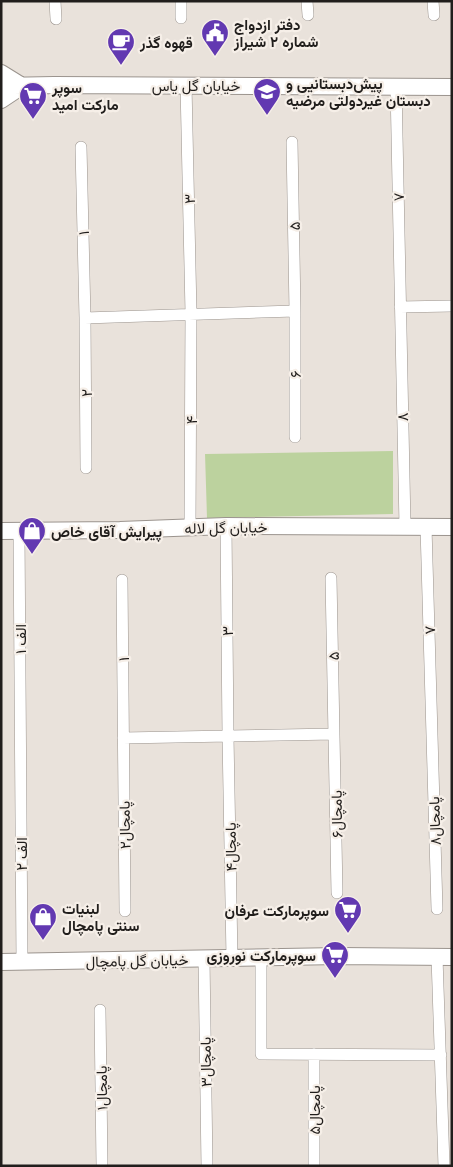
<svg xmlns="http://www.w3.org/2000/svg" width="453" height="1167" font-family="'Noto Sans',Vazirmatn,sans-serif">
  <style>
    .green { fill: #bcd29e }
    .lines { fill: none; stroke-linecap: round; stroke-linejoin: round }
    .street-casing { stroke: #9b948e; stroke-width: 12 }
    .secondary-casing { stroke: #9b948e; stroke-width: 18 }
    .street { stroke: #fff; stroke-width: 11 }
    .secondary { stroke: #fff; stroke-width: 16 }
    .labels { text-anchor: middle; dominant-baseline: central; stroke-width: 4.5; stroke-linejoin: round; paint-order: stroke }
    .poi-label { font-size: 15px; font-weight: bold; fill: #211e1c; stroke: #f6efe8; text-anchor: start }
    .street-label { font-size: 15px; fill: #211e1c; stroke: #f6efe8 }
  </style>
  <rect width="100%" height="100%" fill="#e9e2db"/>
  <!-- green -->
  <path class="green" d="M 393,451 L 393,514 L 207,518 L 205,454 Z"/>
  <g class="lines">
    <defs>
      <path id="street" d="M 55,1 L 56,19
        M 181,1 L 181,18
        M 307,1 L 308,15
        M 433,1 L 434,15
        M 186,85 L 191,313 L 190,528
        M 396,86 L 405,526
        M 292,142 L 295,311 L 295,437
        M 81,147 L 85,318 L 86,468
        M 400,307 L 452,306
        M 85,318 L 295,311
        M 226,526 L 228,736 L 232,958
        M 426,527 L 437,909
        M 19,532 L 22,962
        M 331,578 L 337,893
        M 122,580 L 125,911
        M 123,738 L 334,734
        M 261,957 L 261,1054 L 441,1055
        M 437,957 L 444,1166
        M 204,958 L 207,1166
        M 100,1010 L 102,1166
        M 314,1054 L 314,1166"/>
      <path id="secondary" d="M 1,73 L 22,86 L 1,100
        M 1,86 L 54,85 L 452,87
        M 1,531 L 120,530 L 226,526 L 452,527
        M 1,962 L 339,956 L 452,957"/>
    </defs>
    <!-- street casing -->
    <use href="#street" class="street-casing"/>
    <!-- secondary casing -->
    <use href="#secondary" class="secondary-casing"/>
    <!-- street -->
    <use href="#street" class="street"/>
    <!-- secondary -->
    <use href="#secondary" class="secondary"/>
  </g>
  <!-- icons -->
  <defs>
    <symbol id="civic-pin" viewBox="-11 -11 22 30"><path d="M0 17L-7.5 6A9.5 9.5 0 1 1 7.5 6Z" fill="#6239b1" stroke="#f6efe8"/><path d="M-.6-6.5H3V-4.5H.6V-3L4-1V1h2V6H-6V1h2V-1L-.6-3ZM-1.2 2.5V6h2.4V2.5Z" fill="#fff"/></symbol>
    <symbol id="cafe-pin" viewBox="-11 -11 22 30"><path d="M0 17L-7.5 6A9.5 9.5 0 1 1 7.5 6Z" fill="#6239b1" stroke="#f6efe8"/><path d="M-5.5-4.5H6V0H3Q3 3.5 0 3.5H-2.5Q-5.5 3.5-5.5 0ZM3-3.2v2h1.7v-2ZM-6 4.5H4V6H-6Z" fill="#fff"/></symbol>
    <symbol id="school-pin" viewBox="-11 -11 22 30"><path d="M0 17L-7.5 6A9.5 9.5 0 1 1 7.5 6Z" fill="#6239b1" stroke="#f6efe8"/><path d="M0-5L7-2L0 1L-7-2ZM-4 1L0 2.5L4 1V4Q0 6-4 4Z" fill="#fff"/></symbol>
    <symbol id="supermarket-pin" viewBox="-11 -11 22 30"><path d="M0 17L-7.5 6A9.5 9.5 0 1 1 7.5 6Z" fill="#6239b1" stroke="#f6efe8"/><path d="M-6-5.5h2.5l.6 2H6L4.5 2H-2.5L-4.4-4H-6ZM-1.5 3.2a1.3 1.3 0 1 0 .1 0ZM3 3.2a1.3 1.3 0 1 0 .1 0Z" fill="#fff"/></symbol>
    <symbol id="shop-pin" viewBox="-11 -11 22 30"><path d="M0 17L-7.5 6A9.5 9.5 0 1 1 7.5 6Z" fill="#6239b1" stroke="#f6efe8"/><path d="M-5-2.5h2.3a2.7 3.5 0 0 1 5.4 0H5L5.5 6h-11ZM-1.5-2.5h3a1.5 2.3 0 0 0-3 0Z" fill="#fff"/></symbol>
  </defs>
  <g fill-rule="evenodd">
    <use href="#civic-pin" x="199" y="17" width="32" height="43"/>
    <use href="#cafe-pin" x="105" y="26" width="32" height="43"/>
    <use href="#school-pin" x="251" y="76" width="32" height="43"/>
    <use href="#supermarket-pin" x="17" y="80" width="32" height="43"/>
    <use href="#shop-pin" x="16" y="515" width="32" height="43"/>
    <use href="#supermarket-pin" x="332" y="894" width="32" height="43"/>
    <use href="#shop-pin" x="27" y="901" width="32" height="43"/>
    <use href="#supermarket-pin" x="319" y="939" width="32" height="43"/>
  </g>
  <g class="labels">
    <!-- poi labels -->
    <g class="poi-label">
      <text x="234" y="24">دفتر ازدواج<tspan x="234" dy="17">شماره ۲ شیراز</tspan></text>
      <text x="140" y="42">قهوه گذر</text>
      <text x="286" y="83">پیش‌دبستانیی و<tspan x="286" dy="17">دبستان غیردولتی مرضیه</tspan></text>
      <text x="52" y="87">سوپر<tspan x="52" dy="17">مارکت امید</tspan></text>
      <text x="51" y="531">پیرایش آقای خاص</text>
      <text x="62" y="908">لبنیات<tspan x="62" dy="17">سنتی پامچال</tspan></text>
      <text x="329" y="910" text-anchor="end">سوپرمارکت عرفان</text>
      <text x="316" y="955" text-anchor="end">سوپرمارکت نوروزی</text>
    </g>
    <!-- street labels -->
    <g class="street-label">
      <text x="196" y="85">خیابان گل یاس</text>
      <text transform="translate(398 197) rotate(-91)">۷</text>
      <text transform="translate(189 199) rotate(-91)">۳</text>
      <text transform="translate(294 226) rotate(-91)">۵</text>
      <text transform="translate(83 233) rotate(-91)">۱</text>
      <text transform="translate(295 374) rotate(-90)">۶</text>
      <text transform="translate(86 393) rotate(-91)">۲</text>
      <text transform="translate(402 417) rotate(-91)">۸</text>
      <text transform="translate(191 420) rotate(-90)">۴</text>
      <text transform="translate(226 527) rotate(-1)">خیابان گل لاله</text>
      <text transform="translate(429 630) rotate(-92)">۷</text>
      <text transform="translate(227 631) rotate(-90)">۳</text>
      <text transform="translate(20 639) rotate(-90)">۱ الف</text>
      <text transform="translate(333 656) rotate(-91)">۵</text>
      <text transform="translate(123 659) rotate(-90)">۱</text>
      <text transform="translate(336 814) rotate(-91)">پامچال۶</text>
      <text transform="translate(434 821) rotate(-92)">پامچال۸</text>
      <text transform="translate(124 825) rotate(-91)">پامچال۲</text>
      <text transform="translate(230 847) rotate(-91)">پامچال۴</text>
      <text transform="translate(21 854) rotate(-90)">۲ الف</text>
      <text transform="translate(137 960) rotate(-1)">خیابان گل پامچال</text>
      <text transform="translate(205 1062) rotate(-91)">پامچال۳</text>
      <text transform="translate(101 1088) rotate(-91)">پامچال۱</text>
      <text transform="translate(314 1110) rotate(-90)">پامچال۵</text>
    </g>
  </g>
  <!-- border -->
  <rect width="453" height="1167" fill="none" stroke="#211e1c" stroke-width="5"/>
</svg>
